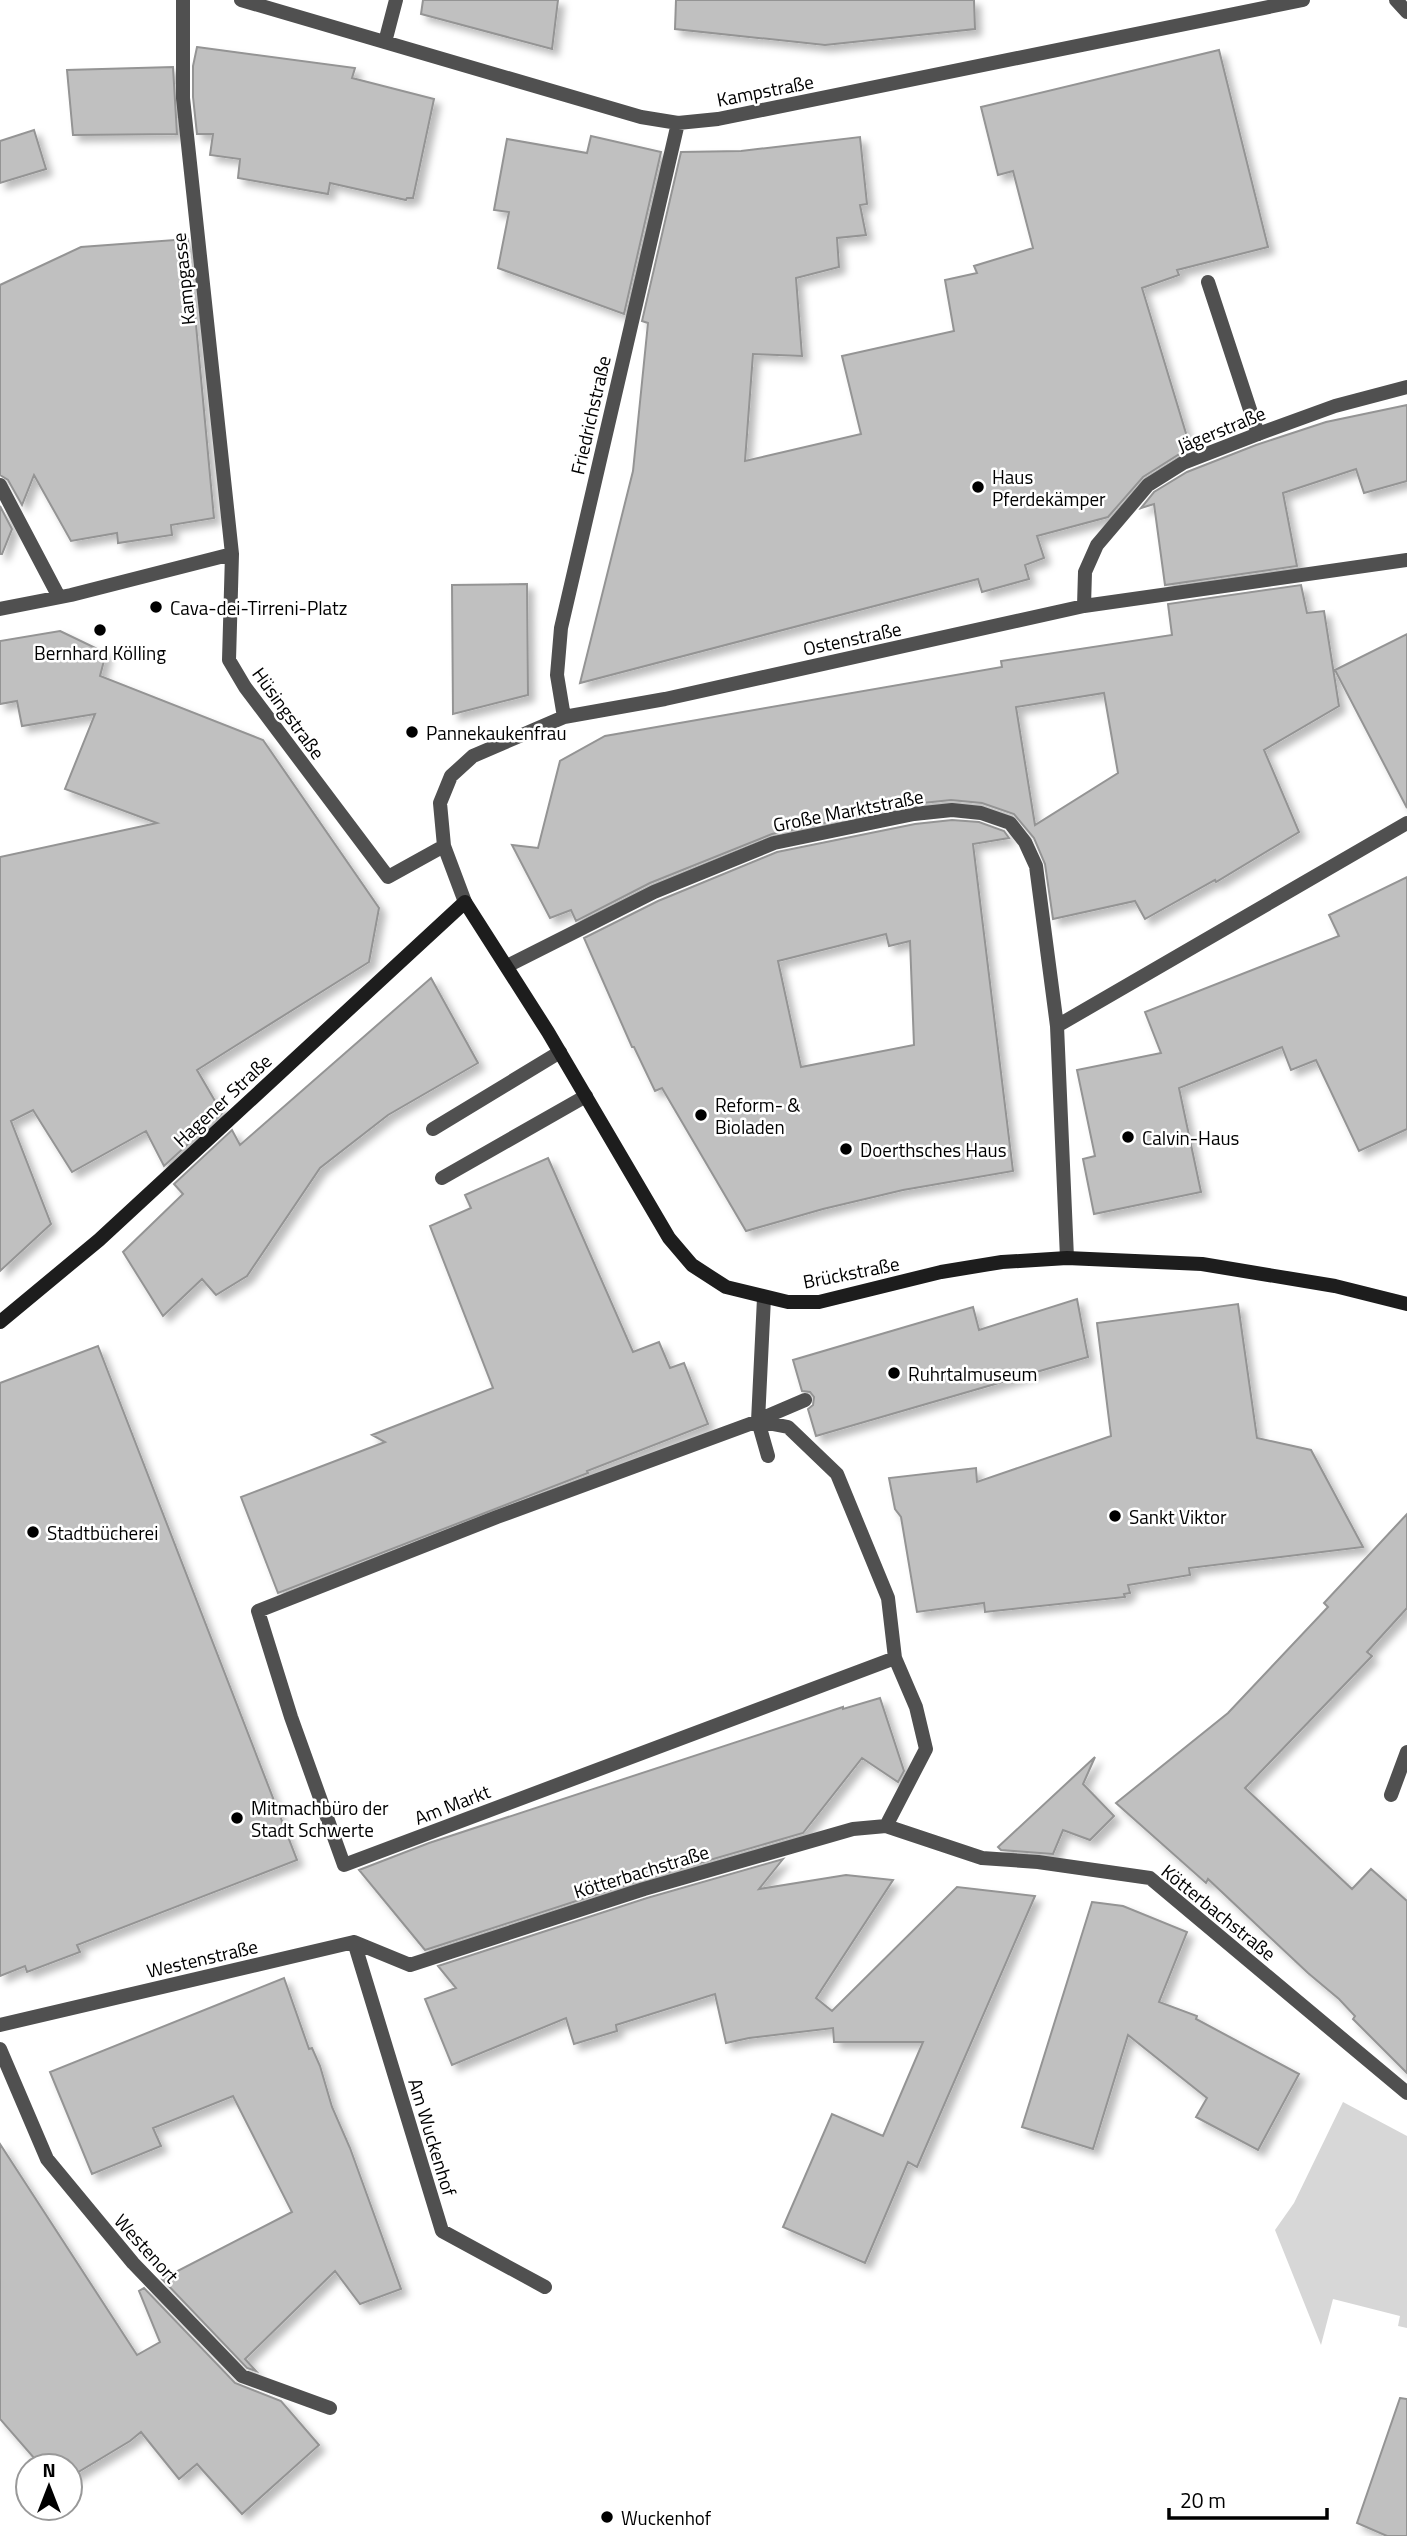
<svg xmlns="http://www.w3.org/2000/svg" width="1407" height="2536" font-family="'Titillium Web',sans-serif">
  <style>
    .green { fill: #d7d7d7 }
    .building { fill: #c0c0c0; stroke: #949494; stroke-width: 2; fill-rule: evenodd; filter: url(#shadow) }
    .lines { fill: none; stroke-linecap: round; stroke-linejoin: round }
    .lane { stroke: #505050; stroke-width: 14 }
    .street { stroke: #505050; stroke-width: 14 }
    .secondary { stroke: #1d1d1d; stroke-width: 14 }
    .poi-dot { fill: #000; stroke: #fff; stroke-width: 2.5 }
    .labels { text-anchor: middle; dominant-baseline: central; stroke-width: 5; stroke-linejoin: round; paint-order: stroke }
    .street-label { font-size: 19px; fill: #000; stroke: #fff }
    .poi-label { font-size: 19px; fill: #000; stroke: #fff; text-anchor: start }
  </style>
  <defs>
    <filter id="shadow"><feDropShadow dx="6" dy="6" stdDeviation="3.5" flood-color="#0004"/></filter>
  </defs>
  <rect width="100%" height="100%" fill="#fff"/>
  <!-- green -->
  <path class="green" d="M 1343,2102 L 1407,2136 L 1407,2328 L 1398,2326 L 1400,2316 L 1333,2299 L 1321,2345 L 1275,2230 L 1294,2203 Z"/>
  <!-- building -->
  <path class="building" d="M 423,0 L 558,0 L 552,49 L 421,14 Z
    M 676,0 L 974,0 L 975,29 L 825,45 L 675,29 Z
    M 197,47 L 355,68 L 352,78 L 434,99 L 413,198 L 407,198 L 406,200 L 330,183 L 328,194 L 238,178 L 240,159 L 210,155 L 213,134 L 197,134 L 193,97 L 193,66 Z
    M 1219,50 L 1268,247 L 1177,270 L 1179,275 L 1142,288 L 1191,450 L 1178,455 L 1143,477 L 1108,517 L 1037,536 L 1044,558 L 1025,565 L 1029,579 L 982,592 L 978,579 L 580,683 L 633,471 L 648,323 L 642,321 L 681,152 L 741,151 L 860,137 L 867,204 L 860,205 L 866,235 L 837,238 L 839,267 L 796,278 L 802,356 L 753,354 L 745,461 L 861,434 L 842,356 L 954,331 L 945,280 L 977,273 L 974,266 L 1033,248 L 1013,171 L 998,175 L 981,107 Z
    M 173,67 L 177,134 L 73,135 L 67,70 Z
    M 34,130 L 46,169 L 0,183 L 0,141 Z
    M 591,136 L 661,152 L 624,314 L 498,268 L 509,212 L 494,210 L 507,139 L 587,153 Z
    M 188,239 L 214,518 L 171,525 L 172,535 L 118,543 L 117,533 L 71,541 L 34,475 L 22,505 L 8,480 L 0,475 L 0,285 L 81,247 Z
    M 1407,405 L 1407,481 L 1364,493 L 1356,469 L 1283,493 L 1297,566 L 1165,585 L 1154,504 L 1141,508 L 1154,492 L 1187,472 L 1256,445 L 1326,422 Z
    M 0,506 L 12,529 L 2,554 L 0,554 Z
    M 527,584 L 528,695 L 453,714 L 452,585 Z
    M 1301,585 L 1307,613 L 1324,611 L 1339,706 L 1264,750 L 1299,832 L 1216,882 L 1215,880 L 1145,919 L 1135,901 L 1053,919 L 1045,864 L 1034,838 L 1014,814 L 982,803 L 951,800 L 913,804 L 772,834 L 650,883 L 576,921 L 571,910 L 550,918 L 512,845 L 538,848 L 560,761 L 605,736 L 1002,667 L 1001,661 L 1172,635 L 1168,604 ZM 1104,693 L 1118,773 L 1035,825 L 1016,707 Z
    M 60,631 L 106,653 L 100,676 L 263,740 L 379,908 L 369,962 L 197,1070 L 222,1113 L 164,1166 L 146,1131 L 72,1172 L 33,1110 L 11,1121 L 51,1224 L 0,1271 L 0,857 L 157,823 L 65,789 L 95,714 L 22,726 L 17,701 L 0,704 L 0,641 Z
    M 1407,634 L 1407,808 L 1335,670 Z
    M 952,820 L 979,822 L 1004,831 L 1009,838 L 973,844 L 1013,1171 L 903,1190 L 823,1209 L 746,1231 L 662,1088 L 655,1091 L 634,1047 L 632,1047 L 584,938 L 658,901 L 777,852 L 915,824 ZM 886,934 L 889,946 L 910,941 L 914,1045 L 801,1067 L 778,961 Z
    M 1407,877 L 1407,1129 L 1359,1151 L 1316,1060 L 1291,1070 L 1282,1047 L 1179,1088 L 1201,1192 L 1094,1214 L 1083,1159 L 1095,1156 L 1077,1070 L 1161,1053 L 1145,1012 L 1339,936 L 1329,915 Z
    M 431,978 L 478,1063 L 388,1115 L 320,1168 L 247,1276 L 216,1295 L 202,1279 L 163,1316 L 123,1252 L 183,1194 L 174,1184 L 232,1130 L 240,1145 Z
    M 548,1158 L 633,1352 L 659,1342 L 670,1368 L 684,1363 L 708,1424 L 587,1471 L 588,1473 L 278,1593 L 241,1497 L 385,1442 L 372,1435 L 493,1388 L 430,1226 L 471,1208 L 465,1195 Z
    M 1077,1299 L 1088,1357 L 816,1436 L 808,1409 L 813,1405 L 814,1397 L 810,1392 L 802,1391 L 793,1360 L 973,1307 L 979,1330 Z
    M 1238,1304 L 1257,1438 L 1311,1450 L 1363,1547 L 1189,1568 L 1190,1575 L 1128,1585 L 1130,1593 L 1124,1594 L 1125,1597 L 985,1612 L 984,1603 L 917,1612 L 901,1517 L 895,1509 L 889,1478 L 976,1468 L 977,1482 L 1111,1436 L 1097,1323 Z
    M 98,1346 L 297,1860 L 77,1945 L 80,1952 L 27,1972 L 25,1966 L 0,1976 L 0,1383 Z
    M 1407,1514 L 1407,1608 L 1367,1652 L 1372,1656 L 1245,1788 L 1352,1889 L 1371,1869 L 1407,1901 L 1407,2073 L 1353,2019 L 1355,2016 L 1339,1999 L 1308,1973 L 1208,1879 L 1206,1883 L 1116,1803 L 1228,1713 L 1328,1607 L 1324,1603 Z
    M 880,1698 L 904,1771 L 898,1782 L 862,1758 L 803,1833 L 641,1880 L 425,1950 L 359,1870 L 429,1843 L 843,1707 L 843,1709 Z
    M 1095,1757 L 1083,1784 L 1114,1816 L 1090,1840 L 1063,1830 L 1053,1854 L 1001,1850 L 998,1847 Z
    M 783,1859 L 759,1889 L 846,1875 L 893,1880 L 816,1998 L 832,2011 L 957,1887 L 1035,1896 L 917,2167 L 908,2162 L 865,2263 L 783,2227 L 832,2114 L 883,2136 L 923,2042 L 834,2042 L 833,2028 L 749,2038 L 726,2043 L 715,1994 L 616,2025 L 617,2031 L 574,2044 L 566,2018 L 452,2065 L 425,1999 L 456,1988 L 438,1966 L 647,1898 Z
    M 1092,1902 L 1123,1906 L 1187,1932 L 1159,2002 L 1197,2016 L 1196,2019 L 1299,2074 L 1258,2150 L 1196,2117 L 1207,2098 L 1128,2035 L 1093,2149 L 1022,2127 Z
    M 284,1978 L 309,2049 L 312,2048 L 320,2066 L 332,2107 L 350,2148 L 401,2289 L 360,2304 L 335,2271 L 245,2359 L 256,2371 L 247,2368 L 162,2279 L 292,2212 L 233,2096 L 153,2128 L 161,2146 L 92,2174 L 50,2072 Z
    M 0,2144 L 137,2355 L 160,2342 L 139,2291 L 144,2288 L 235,2383 L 281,2401 L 319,2445 L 242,2514 L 197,2464 L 179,2479 L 141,2432 L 130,2441 L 70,2477 L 70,2466 L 41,2466 L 0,2419 Z
    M 1400,2398 L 1407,2399 L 1407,2536 L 1387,2536 L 1357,2523 Z"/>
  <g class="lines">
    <!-- lane -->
    <path class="lane" d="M 1208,282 L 1258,434
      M 433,1129 L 560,1052
      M 442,1178 L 586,1096"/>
    <!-- street -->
    <path class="street" d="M 183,0 L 183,98 L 232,554
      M 241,0 L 641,117 L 678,123 L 718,119 L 1303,0
      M 1396,0 L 1407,12
      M 385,42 L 396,0
      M 0,485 L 59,597
      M 1084,606 L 1085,572 L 1097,545 L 1148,485 L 1183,463 L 1258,434 L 1335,406 L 1407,387
      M 0,609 L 71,595 L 232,554 L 229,660 L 245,687 L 388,877 L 444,846
      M 564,717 L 557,675 L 561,628 L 678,123
      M 465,902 L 444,846 L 440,803 L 451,776 L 473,756 L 564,717 L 665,699 L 1084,606 L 1407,560
      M 507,966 L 654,892 L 774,843 L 914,814 L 952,810 L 981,813 L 1010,823 L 1025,842 L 1036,866 L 1057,1026 L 1067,1258
      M 1057,1026 L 1407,823
      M 764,1298 L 758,1421 L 768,1456
      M 758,1420 L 805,1400
      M 758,1421 L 788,1427 L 837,1474 L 888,1598 L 895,1658 L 344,1865 L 291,1717 L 258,1611 L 497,1517 Z
      M 1391,1795 L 1407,1752
      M 886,1826 L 926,1749 L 916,1707 L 895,1658
      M 354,1942 L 442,2231 L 545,2287
      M 0,2025 L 354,1942 L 410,1965 L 644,1889 L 853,1829 L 886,1826 L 982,1858 L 1038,1862 L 1150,1878 L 1407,2093
      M 0,2049 L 47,2159 L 133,2263 L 242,2376 L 330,2408"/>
    <!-- secondary -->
    <path class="secondary" d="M 0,1322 L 99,1240 L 465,902 L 548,1032 L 669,1238 L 692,1265 L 726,1287 L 788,1302 L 819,1302 L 941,1272 L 1002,1262 L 1067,1258 L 1202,1264 L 1335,1286 L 1407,1304"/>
  </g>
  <!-- markers -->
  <g class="poi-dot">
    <circle cx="978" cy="487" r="7"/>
    <circle cx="156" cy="607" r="7"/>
    <circle cx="100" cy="630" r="7"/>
    <circle cx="412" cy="732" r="7"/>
    <circle cx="701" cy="1115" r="7"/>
    <circle cx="1128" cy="1137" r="7"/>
    <circle cx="846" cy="1149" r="7"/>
    <circle cx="894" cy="1373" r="7"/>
    <circle cx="1115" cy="1516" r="7"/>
    <circle cx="33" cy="1532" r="7"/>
    <circle cx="237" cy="1818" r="7"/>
    <circle cx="607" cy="2517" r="7"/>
  </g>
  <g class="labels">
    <!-- street labels -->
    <g class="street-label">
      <text transform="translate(765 90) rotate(-11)">Kampstraße</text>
      <text transform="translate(183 279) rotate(-96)">Kampgasse</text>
      <text transform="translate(590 415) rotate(-77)">Friedrichstraße</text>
      <text transform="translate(1221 429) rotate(-22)">Jägerstraße</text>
      <text transform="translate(852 638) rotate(-12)">Ostenstraße</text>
      <text transform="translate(289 713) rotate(54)">Hüsingstraße</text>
      <text transform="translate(848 810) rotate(-11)">Große Marktstraße</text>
      <text transform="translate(222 1100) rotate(-43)">Hagener Straße</text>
      <text transform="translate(851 1272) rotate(-11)">Brückstraße</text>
      <text transform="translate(452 1804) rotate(-21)">Am Markt</text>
      <text transform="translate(641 1871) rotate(-17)">Kötterbachstraße</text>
      <text transform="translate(1219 1912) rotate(39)">Kötterbachstraße</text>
      <text transform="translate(202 1958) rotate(-13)">Westenstraße</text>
      <text transform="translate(433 2137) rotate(73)">Am Wuckenhof</text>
      <text transform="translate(147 2248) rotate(48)">Westenort</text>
    </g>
    <!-- poi labels -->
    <g class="poi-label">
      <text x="992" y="476">Haus<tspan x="992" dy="22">Pferdekämper</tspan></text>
      <text x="170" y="607">Cava-dei-Tirreni-Platz</text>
      <text x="100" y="652" text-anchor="middle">Bernhard Kölling</text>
      <text x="426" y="732">Pannekaukenfrau</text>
      <text x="715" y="1104">Reform- &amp;<tspan x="715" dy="22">Bioladen</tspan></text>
      <text x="1142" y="1137">Calvin-Haus</text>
      <text x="860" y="1149">Doerthsches Haus</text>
      <text x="908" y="1373">Ruhrtalmuseum</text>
      <text x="1129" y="1516">Sankt Viktor</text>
      <text x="47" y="1532">Stadtbücherei</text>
      <text x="251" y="1807">Mitmachbüro der<tspan x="251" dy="22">Stadt Schwerte</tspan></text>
      <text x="621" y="2517">Wuckenhof</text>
    </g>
  </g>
  <!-- north arrow -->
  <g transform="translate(49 2487)"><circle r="33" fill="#ffffff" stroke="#999999" stroke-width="2"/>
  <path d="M0-5L12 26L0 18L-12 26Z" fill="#000000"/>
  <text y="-10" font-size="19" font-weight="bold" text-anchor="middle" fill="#000000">N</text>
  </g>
  <!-- scale -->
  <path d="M1169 2508v10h158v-10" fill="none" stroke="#000000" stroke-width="3.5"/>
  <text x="1180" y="2508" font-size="21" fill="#000000" stroke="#ffffff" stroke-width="5" paint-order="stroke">20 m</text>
</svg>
